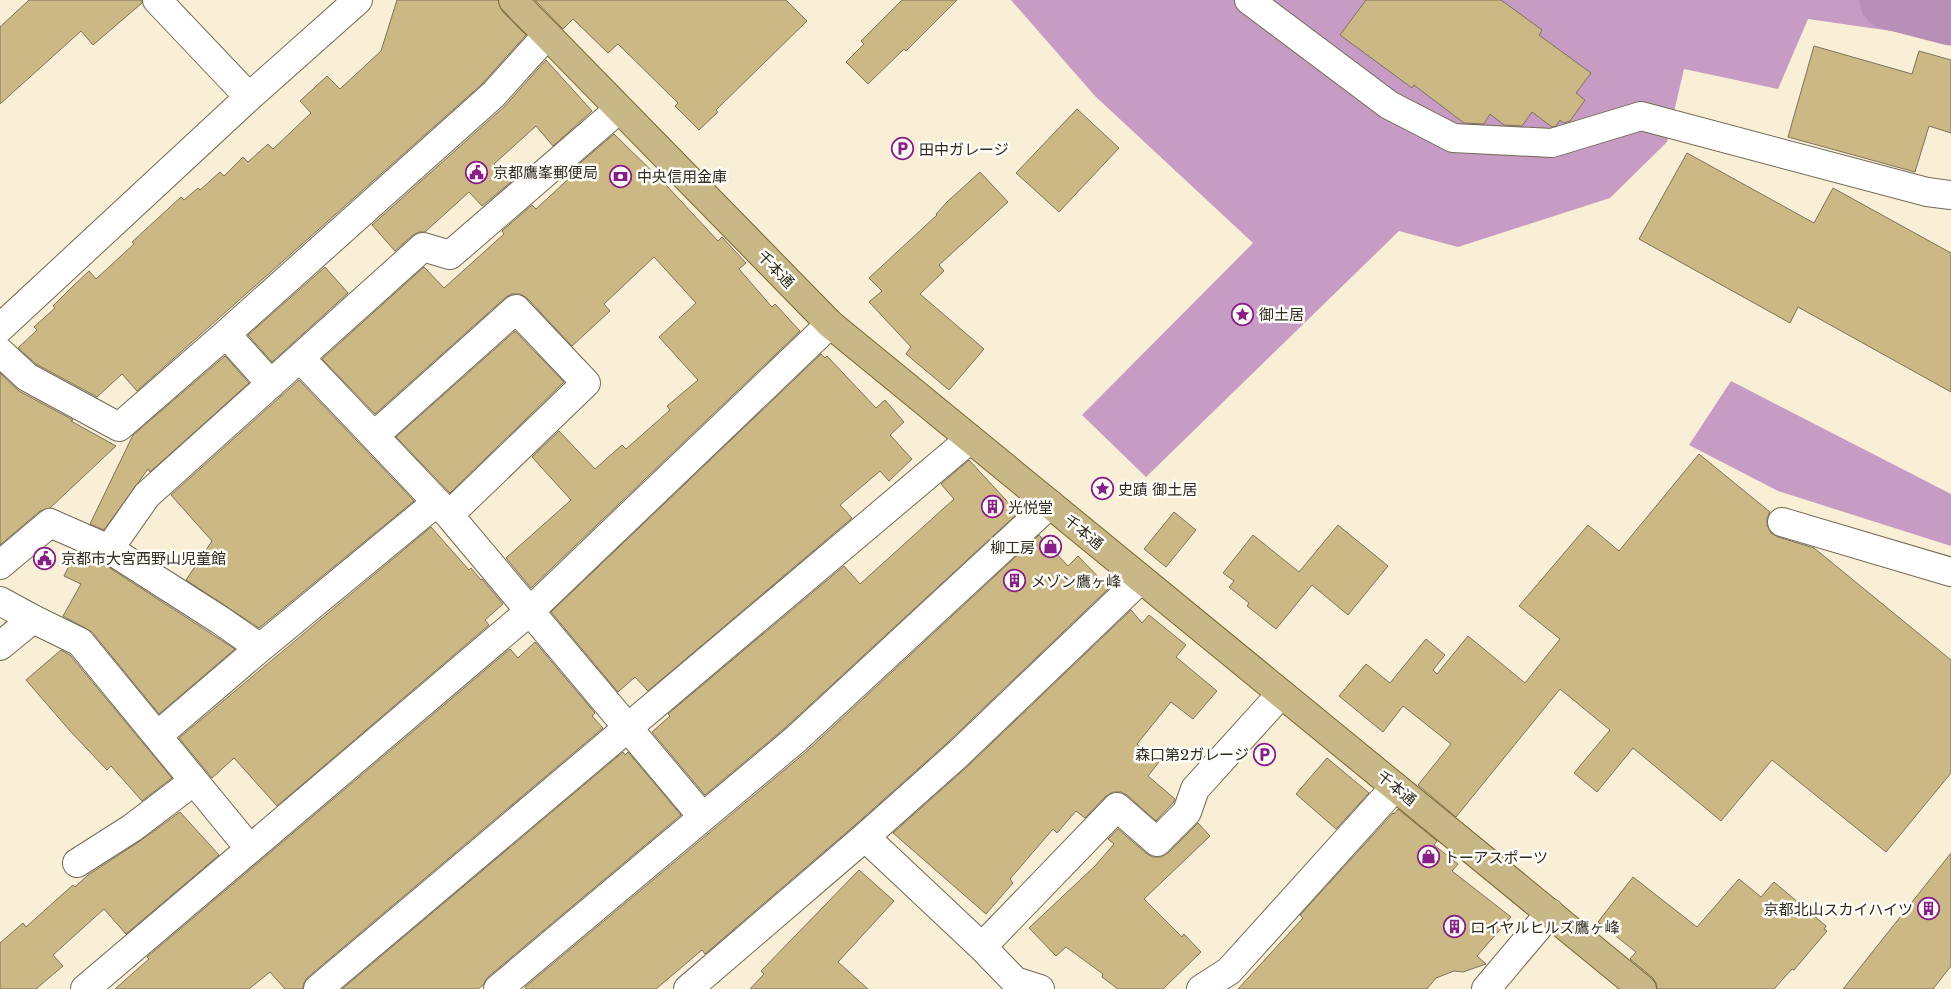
<svg xmlns="http://www.w3.org/2000/svg" width="1951" height="989" font-family="'Libre Baskerville','Noto Sans JP',serif">
  <style>
    .forest { fill: #c69cc4 }
    .lines { fill: none; stroke-linecap: round; stroke-linejoin: round }
    .river { stroke: #b88fb6; stroke-width: 59 }
    .building { fill: #ccb884; stroke: #7c735d }
    .minor-casing { stroke: #736a54; stroke-width: 30 }
    .major-casing { stroke: #7a672f; stroke-width: 30 }
    .minor { stroke: #fff; stroke-width: 28 }
    .major { stroke: #c8b787; stroke-width: 28 }
    .labels { text-anchor: middle; dominant-baseline: central; stroke-width: 5; stroke-linejoin: round; paint-order: stroke }
    .poi-label { font-size: 15px; fill: #2f2b21; stroke: #fffdf8; text-anchor: start }
    .street-label { font-size: 15px; fill: #2f2b21; stroke: #fffdf8 }
  </style>
  <rect width="100%" height="100%" fill="#f9efd6"/>
  <!-- forest -->
  <path class="forest" d="M 1011,0 L 1951,0 L 1951,42 L 1947,39 L 1808,19 L 1778,89 L 1684,69 L 1667,142 L 1610,198 L 1458,247 L 1399,231 L 1146,477 L 1082,415 L 1253,243 L 1095,96 Z
    M 1731,381 L 1951,494 L 1951,546 L 1778,491 L 1689,445 Z"/>
  <g class="lines">
    <!-- river -->
    <path class="river" d="M 1889,0 L 1951,16"/>
  </g>
  <!-- building -->
  <path class="building" d="M 29,0 L 142,0 L 142,3 L 93,45 L 81,31 L 0,104 L 0,27 Z
    M 397,0 L 498,0 L 502,11 L 526,35 L 482,84 L 137,391 L 122,374 L 97,397 L 36,364 L 18,348 L 37,330 L 34,327 L 55,308 L 53,306 L 71,288 L 89,271 L 96,279 L 134,244 L 132,242 L 181,197 L 184,200 L 198,188 L 200,190 L 220,172 L 224,176 L 243,157 L 248,162 L 268,144 L 273,149 L 311,113 L 300,101 L 327,76 L 340,89 L 381,51 Z
    M 535,0 L 786,0 L 807,21 L 716,110 L 718,112 L 699,130 L 675,106 L 678,103 L 618,44 L 608,53 L 573,19 L 563,29 Z
    M 902,0 L 957,0 L 906,51 L 904,49 L 868,84 L 846,62 L 864,44 L 861,41 Z
    M 1366,0 L 1501,0 L 1542,30 L 1539,35 L 1591,73 L 1576,93 L 1585,100 L 1570,121 L 1564,123 L 1560,120 L 1556,126 L 1552,127 L 1532,112 L 1522,126 L 1504,125 L 1490,114 L 1484,124 L 1464,123 L 1414,85 L 1412,88 L 1340,35 Z
    M 1814,46 L 1912,74 L 1919,51 L 1951,60 L 1951,133 L 1929,126 L 1915,172 L 1788,137 Z
    M 546,60 L 592,111 L 553,146 L 536,126 L 494,164 L 511,182 L 482,206 L 469,192 L 425,232 L 419,232 L 413,235 L 395,251 L 372,225 L 504,107 Z
    M 1077,109 L 1119,148 L 1059,212 L 1016,173 Z
    M 614,134 L 666,185 L 718,241 L 722,237 L 746,263 L 739,269 L 772,307 L 775,304 L 800,331 L 531,588 L 506,558 L 571,500 L 532,457 L 559,431 L 595,469 L 622,445 L 626,449 L 670,410 L 667,406 L 698,380 L 659,337 L 696,303 L 654,257 L 604,304 L 610,311 L 572,346 L 527,298 L 520,294 L 512,294 L 506,297 L 375,414 L 322,359 L 424,267 L 444,288 L 504,234 L 502,231 L 532,205 L 536,209 L 576,172 L 573,169 Z
    M 1687,153 L 1814,223 L 1833,188 L 1951,253 L 1951,392 L 1798,307 L 1790,323 L 1639,239 Z
    M 980,172 L 1008,202 L 939,265 L 944,271 L 920,294 L 984,349 L 949,390 L 906,354 L 911,347 L 869,302 L 882,291 L 869,278 L 937,215 L 936,214 L 948,201 Z
    M 325,267 L 348,293 L 272,362 L 248,335 Z
    M 515,331 L 564,382 L 450,493 L 396,437 Z
    M 821,354 L 825,358 L 827,356 L 876,408 L 885,400 L 904,422 L 890,435 L 912,459 L 889,481 L 880,471 L 840,505 L 852,518 L 648,691 L 635,677 L 618,692 L 551,612 Z
    M 225,356 L 249,383 L 150,472 L 148,469 L 104,530 L 90,524 L 133,435 Z
    M 0,373 L 19,391 L 73,420 L 71,421 L 116,446 L 50,508 L 40,511 L 0,545 Z
    M 299,380 L 414,501 L 259,628 L 186,580 L 212,541 L 171,495 Z
    M 1699,454 L 1770,512 L 1767,518 L 1767,525 L 1771,533 L 1778,537 L 1814,548 L 1951,660 L 1951,773 L 1886,852 L 1772,760 L 1721,821 L 1633,748 L 1597,792 L 1574,773 L 1610,730 L 1560,689 L 1456,817 L 1418,785 L 1451,744 L 1403,706 L 1383,732 L 1339,696 L 1366,664 L 1390,683 L 1426,639 L 1445,655 L 1433,670 L 1437,674 L 1468,636 L 1525,683 L 1560,639 L 1519,606 L 1588,525 L 1619,551 Z
    M 969,460 L 1018,513 L 785,728 L 705,795 L 652,732 L 670,716 L 668,714 L 844,566 L 860,584 L 954,499 L 941,484 Z
    M 1174,512 L 1196,530 L 1166,567 L 1144,549 Z
    M 1338,525 L 1388,566 L 1348,615 L 1312,585 L 1276,629 L 1247,606 L 1249,603 L 1229,587 L 1234,581 L 1223,573 L 1253,535 L 1299,572 Z
    M 431,527 L 469,570 L 471,568 L 481,580 L 482,579 L 503,604 L 485,620 L 489,625 L 277,806 L 234,758 L 212,778 L 179,738 Z
    M 1039,535 L 1068,566 L 1078,556 L 1109,588 L 946,744 L 855,825 L 705,954 L 702,950 L 656,989 L 526,989 L 525,987 L 806,752 Z
    M 76,552 L 102,563 L 235,649 L 159,714 L 92,632 L 63,616 L 81,584 L 64,576 Z
    M 1131,610 L 1142,623 L 1149,615 L 1186,645 L 1176,657 L 1217,691 L 1193,719 L 1171,702 L 1137,744 L 1159,762 L 1148,776 L 1175,799 L 1173,803 L 1156,821 L 1127,795 L 1121,792 L 1113,792 L 1106,796 L 1085,818 L 1076,811 L 1057,833 L 1053,829 L 1010,879 L 1013,883 L 986,914 L 893,833 L 968,766 Z
    M 535,642 L 595,713 L 592,716 L 603,728 L 308,977 L 304,983 L 303,989 L 285,989 L 270,972 L 249,989 L 115,989 L 149,959 L 147,957 L 510,649 L 518,658 Z
    M 61,650 L 70,655 L 172,778 L 142,801 L 111,766 L 107,770 L 71,732 L 26,680 Z
    M 623,752 L 625,755 L 628,752 L 681,815 L 488,977 L 483,985 L 478,989 L 342,989 Z
    M 1327,758 L 1369,793 L 1336,829 L 1296,794 Z
    M 1398,809 L 1437,841 L 1434,845 L 1458,864 L 1452,871 L 1511,917 L 1477,956 L 1486,964 L 1463,972 L 1454,971 L 1436,978 L 1427,989 L 1238,989 L 1303,918 L 1300,915 L 1393,813 L 1394,814 Z
    M 180,812 L 219,855 L 126,934 L 104,909 L 53,955 L 63,966 L 36,989 L 0,989 L 0,943 L 23,923 L 26,927 L 73,885 L 75,887 L 88,875 L 140,841 Z
    M 1198,823 L 1210,836 L 1144,899 L 1182,937 L 1184,934 L 1201,952 L 1163,989 L 1118,989 L 1102,977 L 1103,974 L 1066,947 L 1056,956 L 1029,928 L 1095,866 L 1114,844 L 1108,839 L 1118,829 L 1147,854 L 1153,857 L 1161,857 L 1168,853 Z
    M 1951,853 L 1951,966 L 1933,989 L 1843,989 Z
    M 859,870 L 894,901 L 838,962 L 868,989 L 750,989 L 764,974 L 761,971 Z
    M 1633,877 L 1697,927 L 1739,879 L 1761,897 L 1774,882 L 1826,926 L 1824,929 L 1827,931 L 1794,970 L 1792,969 L 1774,989 L 1657,989 L 1656,983 L 1652,977 L 1630,959 L 1636,952 L 1598,922 Z"/>
  <g class="lines">
    <defs>
      <path id="minor" d="M 157,0 L 249,97
        M 1249,0 L 1389,105 L 1453,138 L 1552,143 L 1641,116 L 1927,192 L 1951,195
        M 0,328 L 249,97 L 358,0
        M 226,334 L 271,384
        M 0,352 L 27,377 L 119,427 L 226,334 L 493,95 L 547,35
        M 300,358 L 449,515 L 702,816
        M 374,436 L 516,309 L 586,383 L 449,515
        M 1782,522 L 1951,572
        M 109,549 L 147,495 L 423,247 L 450,255 L 619,109
        M 0,565 L 50,523 L 109,549 L 220,620 L 260,648
        M 0,601 L 33,619 L 80,642 L 250,849
        M 0,646 L 33,619
        M 157,736 L 260,648 L 437,502
        M 865,837 L 982,947 L 1015,981 L 1040,989
        M 77,863 L 132,828 L 194,781
        M 982,947 L 1117,807 L 1157,842 L 1187,812 L 1195,789 L 1281,694
        M 85,989 L 530,611 L 830,324
        M 318,989 L 970,439
        M 498,989 L 795,740 L 1050,504
        M 688,989 L 865,837 L 957,755 L 1141,579
        M 1201,989 L 1229,971 L 1395,787
        M 1486,989 L 1550,913"/>
      <path id="major" d="M 513,0 L 830,324 L 1642,989"/>
    </defs>
    <!-- minor casing -->
    <use href="#minor" class="minor-casing"/>
    <!-- major casing -->
    <use href="#major" class="major-casing"/>
    <!-- minor -->
    <use href="#minor" class="minor"/>
    <!-- major -->
    <use href="#major" class="major"/>
  </g>
  <!-- icons -->
  <defs>
    <symbol id="parking-ring" viewBox="-11 -11 22 22"><circle r="9.5" fill="#fffdf8" stroke="#871f86" stroke-width="1.5"/><path d="M-3.5-5.5H1a3.5 3.5 0 0 1 0 7H-1V5.5H-3.5ZM-1-3.4V-.6H.8a1.4 1.4 0 0 0 0-2.8Z" fill="#871f86"/></symbol>
    <symbol id="civic-ring" viewBox="-11 -11 22 22"><circle r="9.5" fill="#fffdf8" stroke="#871f86" stroke-width="1.5"/><path d="M-.6-6.5H3V-4.5H.6V-3L4-1V1h2V6H-6V1h2V-1L-.6-3ZM-1.2 2.5V6h2.4V2.5Z" fill="#871f86"/></symbol>
    <symbol id="bank-ring" viewBox="-11 -11 22 22"><circle r="9.5" fill="#fffdf8" stroke="#871f86" stroke-width="1.5"/><path d="M-6-4H6V4H-6ZM0-2.3a2.3 2.3 0 1 0 0 4.6a2.3 2.3 0 1 0 0-4.6Z" fill="#871f86"/></symbol>
    <symbol id="sight-ring" viewBox="-11 -11 22 22"><circle r="9.5" fill="#fffdf8" stroke="#871f86" stroke-width="1.5"/><path d="M0-6L1.8-2.2L6-1.7L2.9 1.2L3.7 5.4L0 3.3L-3.7 5.4L-2.9 1.2L-6-1.7L-1.8-2.2Z" fill="#871f86"/></symbol>
    <symbol id="building-ring" viewBox="-11 -11 22 22"><circle r="9.5" fill="#fffdf8" stroke="#871f86" stroke-width="1.5"/><path d="M-4-6H4V6H1V3H-1V6H-4ZM-2.5-4.3h1.7v1.8h-1.7ZM.8-4.3h1.7v1.8H.8ZM-2.5-1h1.7V.8h-1.7ZM.8-1h1.7V.8H.8Z" fill="#871f86"/></symbol>
    <symbol id="shop-ring" viewBox="-11 -11 22 22"><circle r="9.5" fill="#fffdf8" stroke="#871f86" stroke-width="1.5"/><path d="M-5-2.5h2.3a2.7 3.5 0 0 1 5.4 0H5L5.5 6h-11ZM-1.5-2.5h3a1.5 2.3 0 0 0-3 0Z" fill="#871f86"/></symbol>
  </defs>
  <g fill-rule="evenodd">
    <use href="#parking-ring" x="890" y="136" width="25" height="25"/>
    <use href="#civic-ring" x="464" y="160" width="25" height="25"/>
    <use href="#bank-ring" x="608" y="164" width="25" height="25"/>
    <use href="#sight-ring" x="1230" y="302" width="25" height="25"/>
    <use href="#sight-ring" x="1090" y="476" width="25" height="25"/>
    <use href="#building-ring" x="980" y="494" width="25" height="25"/>
    <use href="#shop-ring" x="1038" y="534" width="25" height="25"/>
    <use href="#civic-ring" x="32" y="546" width="25" height="25"/>
    <use href="#building-ring" x="1002" y="568" width="25" height="25"/>
    <use href="#parking-ring" x="1252" y="742" width="25" height="25"/>
    <use href="#shop-ring" x="1416" y="844" width="25" height="25"/>
    <use href="#building-ring" x="1916" y="896" width="25" height="25"/>
    <use href="#building-ring" x="1442" y="914" width="25" height="25"/>
  </g>
  <g class="labels">
    <!-- poi labels -->
    <g class="poi-label">
      <text x="919" y="149">田中ガレージ</text>
      <text x="493" y="172">京都鷹峯郵便局</text>
      <text x="637" y="176">中央信用金庫</text>
      <text x="1259" y="314">御土居</text>
      <text x="1118" y="489">史蹟 御土居</text>
      <text x="1008" y="507">光悦堂</text>
      <text x="1035" y="547" text-anchor="end">柳工房</text>
      <text x="61" y="558">京都市大宮西野山児童館</text>
      <text x="1031" y="581">メゾン鷹ヶ峰</text>
      <text x="1249" y="754" text-anchor="end">森口第2ガレージ</text>
      <text x="1444" y="857">トーアスポーツ</text>
      <text x="1913" y="909" text-anchor="end">京都北山スカイハイツ</text>
      <text x="1470" y="927">ロイヤルヒルズ鷹ヶ峰</text>
    </g>
    <!-- street labels -->
    <g class="street-label">
      <text transform="translate(776 269) rotate(46)">千本通</text>
      <text transform="translate(1084 532) rotate(39)">千本通</text>
      <text transform="translate(1397 788) rotate(39)">千本通</text>
    </g>
  </g>
</svg>
